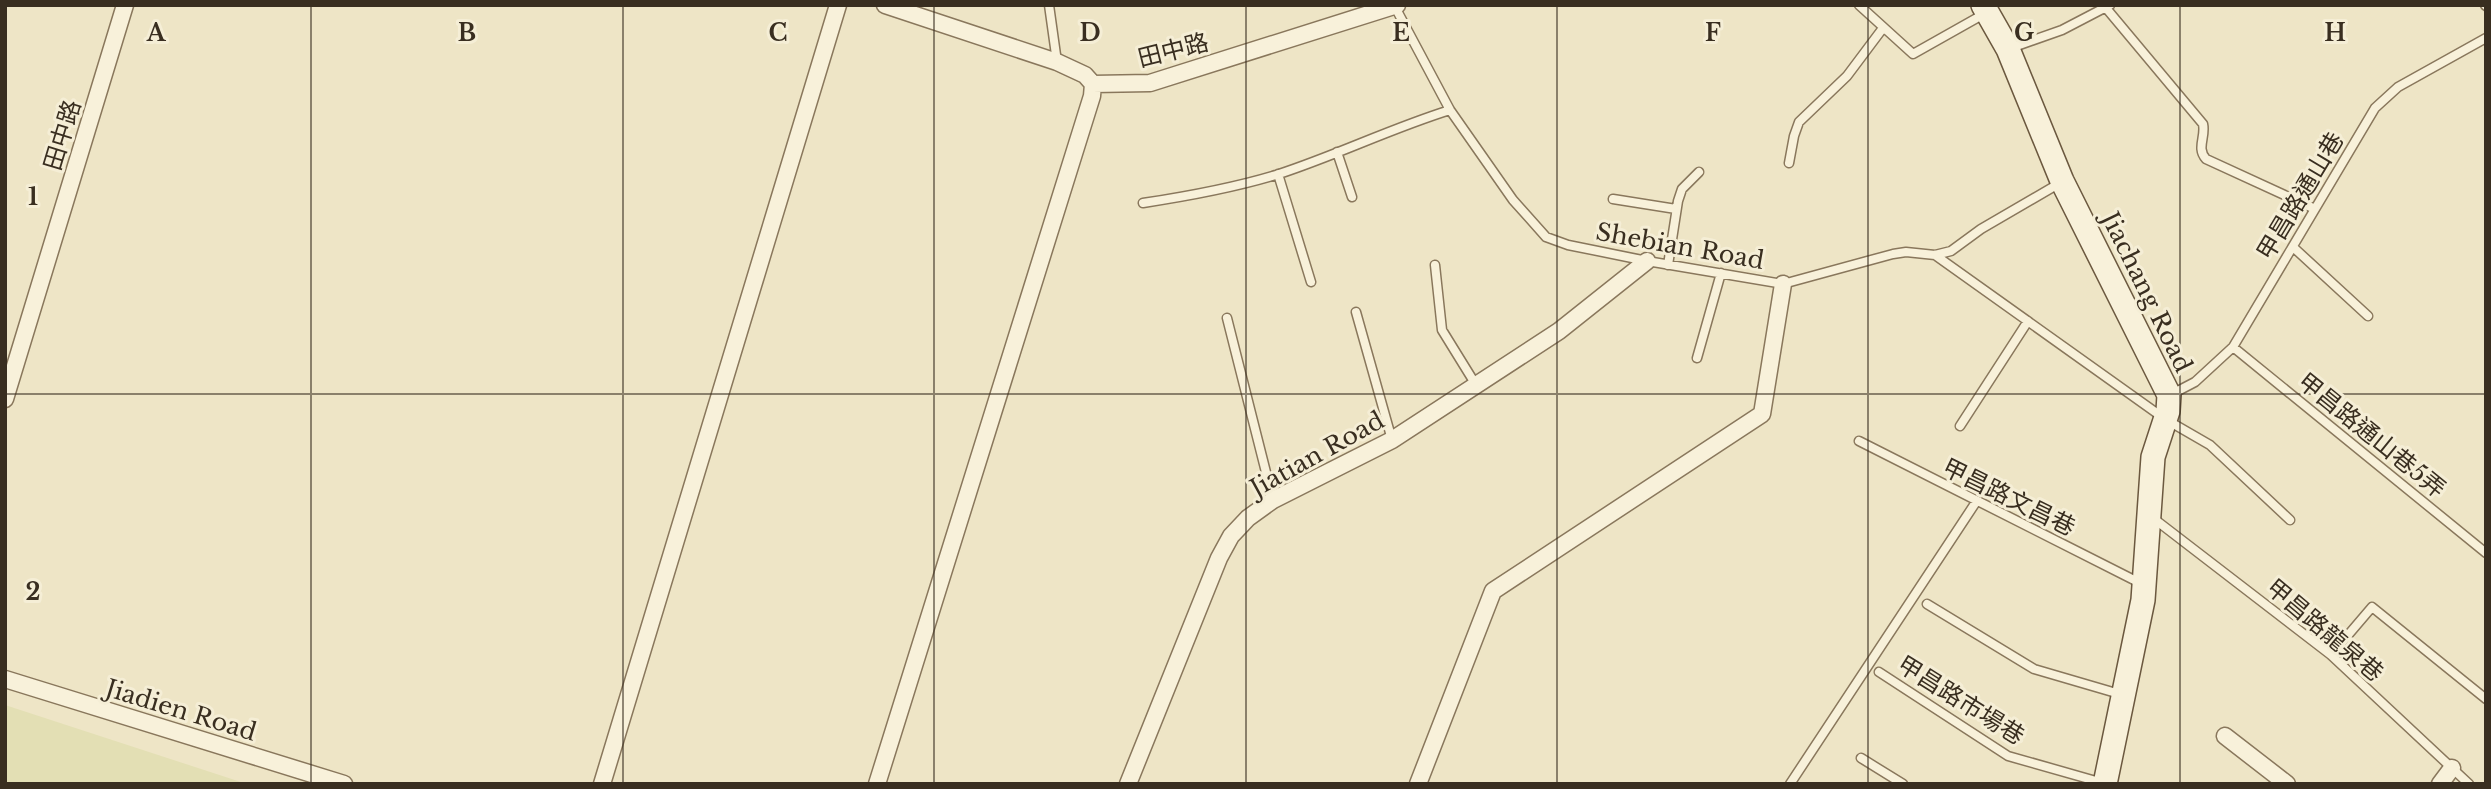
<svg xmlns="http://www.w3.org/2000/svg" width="2491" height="789" font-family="'Libre Baskerville','Noto Sans TC',serif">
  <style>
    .farmland { fill: #e3dfb4 }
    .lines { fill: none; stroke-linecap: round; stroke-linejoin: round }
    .lane-casing { stroke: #89775c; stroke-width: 11 }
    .street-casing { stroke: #89775c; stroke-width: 19 }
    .secondary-casing { stroke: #6b583f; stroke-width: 26 }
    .lane { stroke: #f8f1da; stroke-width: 8 }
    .street { stroke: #f8f1da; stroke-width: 16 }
    .secondary { stroke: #f8f1da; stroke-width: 23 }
    .grid { fill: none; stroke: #392e20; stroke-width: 2; stroke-opacity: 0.55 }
    .labels { text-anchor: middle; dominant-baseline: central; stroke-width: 6; stroke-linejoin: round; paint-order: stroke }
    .street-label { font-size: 24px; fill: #392e20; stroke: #f5eed6 }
    .grid-label { font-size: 23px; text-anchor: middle; font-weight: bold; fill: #392e20; stroke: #f5eed6; stroke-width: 6; stroke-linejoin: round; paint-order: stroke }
  </style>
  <rect width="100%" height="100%" fill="#eee5c6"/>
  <!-- farmland -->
  <path class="farmland" d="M 5,705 L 247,784 L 5,784 Z"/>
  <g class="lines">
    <defs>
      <path id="lane" d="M 1049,5 L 1057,62
        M 1394,5 L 1450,110 L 1513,200 L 1546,237 L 1568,245 L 1647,261 L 1783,284 L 1893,254 L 1906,252 L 1935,255 L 1951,251 L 1981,229 L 2060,183
        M 1859,5 L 1913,54 L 1984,14
        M 2485,5 L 2486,6
        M 2106,8 L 2203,124 C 2206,137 2196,148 2206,159 L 2315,209
        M 2011,48 L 2062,30 L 2110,5
        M 1337,152 L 1352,197
        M 1789,163 L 1794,136 L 1799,122 L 1847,76 L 1883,28
        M 1278,174 L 1311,282
        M 1613,199 L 1676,209
        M 1143,203 C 1189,196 1234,188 1279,174 C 1337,155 1392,128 1450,110
        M 2293,247 L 2368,316
        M 1935,255 L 2165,419 L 2210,445 L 2290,520
        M 1435,265 L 1442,330 L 1476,385
        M 1668,265 L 1678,201 L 1682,189 L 1699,172
        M 1356,312 L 1392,440
        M 1227,318 L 1273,500
        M 2233,347 L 2486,553
        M 1697,358 L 1721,273
        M 2172,394 L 2195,382 L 2233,347 L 2375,108 L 2398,87 L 2486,38
        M 1960,426 L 2028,321
        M 1859,441 L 2140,583
        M 2153,518 L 2331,655 L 2469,784
        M 1927,604 L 2034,669 L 2123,695
        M 2331,655 L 2372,607 L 2486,699
        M 1879,672 L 2008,756 L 2103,783
        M 1861,758 L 1903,784
        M 1790,784 L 1976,502"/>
      <path id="street" d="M 885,5 L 1057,62 L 1085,75 L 1093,84 L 1150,83 L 1397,5
        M 5,399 L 125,5
        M 5,679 L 344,784
        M 2225,736 L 2287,784
        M 602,784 L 838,5
        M 877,784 L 1092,96 L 1093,84
        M 1128,784 L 1219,558 L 1231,536 L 1248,518 L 1273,500 L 1392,440 L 1559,331 L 1647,261
        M 1418,784 L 1493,591 L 1762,414 L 1783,284
        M 2440,784 L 2452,768"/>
      <path id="secondary" d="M 1983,5 L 2008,49 L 2062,181 L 2169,395 L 2168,411 L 2153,457 L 2143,600 L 2105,784"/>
    </defs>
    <!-- lane casing -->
    <use href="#lane" class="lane-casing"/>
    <!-- street casing -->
    <use href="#street" class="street-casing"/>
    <!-- secondary casing -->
    <use href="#secondary" class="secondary-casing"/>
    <!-- lane -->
    <use href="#lane" class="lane"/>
    <!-- street -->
    <use href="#street" class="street"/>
    <!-- secondary -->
    <use href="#secondary" class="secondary"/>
  </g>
  <!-- grid -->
  <path class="grid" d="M 311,5 L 311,784M 623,5 L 623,784M 934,5 L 934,784M 1246,5 L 1246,784M 1557,5 L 1557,784M 1868,5 L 1868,784M 2180,5 L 2180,784M 5,394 L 2486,394"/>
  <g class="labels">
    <!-- street labels -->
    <g class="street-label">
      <text transform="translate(1173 50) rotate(-14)">田中路</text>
      <text transform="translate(62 135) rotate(-73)">田中路</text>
      <text transform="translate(2300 196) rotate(-59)">甲昌路通山巷</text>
      <text transform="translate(1680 246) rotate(10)">Shebian Road</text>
      <text transform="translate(2147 292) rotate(64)">Jiachang Road</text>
      <text transform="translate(2372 435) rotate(39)">甲昌路通山巷5弄</text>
      <text transform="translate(1317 454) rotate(-29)">Jiatian Road</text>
      <text transform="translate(2009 497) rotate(26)">甲昌路文昌巷</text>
      <text transform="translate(2325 630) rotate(40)">甲昌路龍泉巷</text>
      <text transform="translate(1961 700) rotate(32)">甲昌路市場巷</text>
      <text transform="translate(181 710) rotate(17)">Jiadien Road</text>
    </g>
  </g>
  <g class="grid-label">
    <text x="156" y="41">A</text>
    <text x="467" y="41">B</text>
    <text x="778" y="41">C</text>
    <text x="1090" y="41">D</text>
    <text x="1401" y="41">E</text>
    <text x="1713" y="41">F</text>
    <text x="2024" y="41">G</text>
    <text x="2335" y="41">H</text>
    <text x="33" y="205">1</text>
    <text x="33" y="600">2</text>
  </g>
  <!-- border -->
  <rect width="2491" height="789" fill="none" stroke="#392e20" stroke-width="14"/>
</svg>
